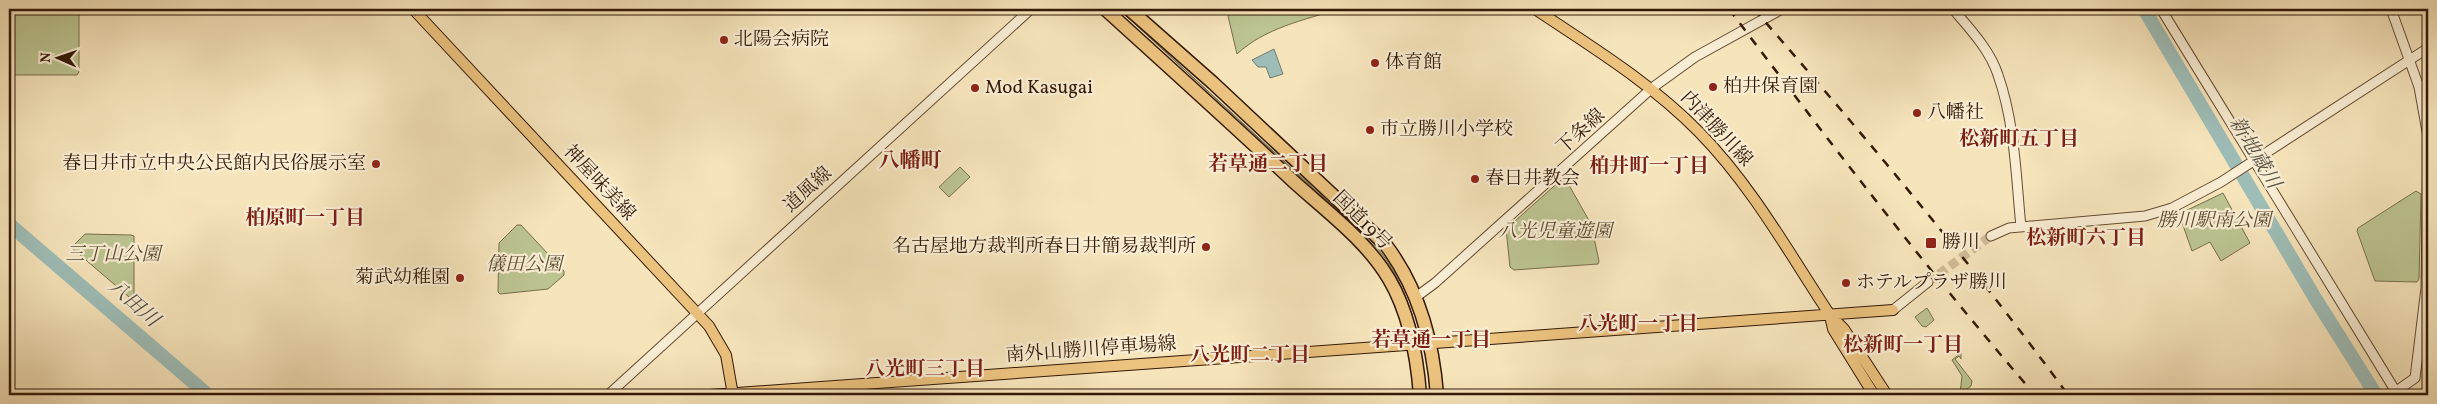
<svg xmlns="http://www.w3.org/2000/svg" width="2437" height="404" font-family="Vollkorn,'Noto Serif JP',serif">
  <style>
    .green { fill: #bcc491; stroke: #786e4c }
    .water { fill: #9ebdb7; stroke: #737b70 }
    .lines { fill: none; stroke-linecap: round; stroke-linejoin: round }
    .river { stroke: #9ebdb7; stroke-width: 14 }
    .minor-tunnel { stroke: #cfbb97; stroke-width: 9; stroke-dasharray: 9 4.5; stroke-linecap: butt }
    .minor-casing { stroke: #644c33; stroke-width: 11 }
    .major-casing { stroke: #331906; stroke-width: 12 }
    .highway-casing { stroke: #331906; stroke-width: 15 }
    .minor { stroke: #f9edd3; stroke-width: 9 }
    .major { stroke: #ebc27e; stroke-width: 10 }
    .highway { stroke: #ebc27e; stroke-width: 12 }
    .rail { stroke: #331906; stroke-width: 2.5; stroke-dasharray: 9 9; stroke-linecap: butt }
    .poi-dot { fill: #8f2418; stroke: #f9edd3; stroke-width: 2 }
    .labels { text-anchor: middle; dominant-baseline: central; stroke-width: 4.5; stroke-linejoin: round; paint-order: stroke }
    .poi-label { font-size: 19px; fill: #331906; stroke: #f9edd3; text-anchor: start }
    .street-label { font-size: 19px; fill: #331906; stroke: #f9edd3 }
    .park-label { font-size: 19px; font-style: italic; fill: #5c4c30; stroke: #f9edd3 }
    .neighbourhood-label { font-size: 20px; font-weight: bold; fill: #7a1f14; stroke: #f9edd3 }
    .water-label { font-size: 20px; font-style: italic; fill: #585244; stroke: #f9edd3 }
    .quarter-label { font-size: 21px; font-weight: bold; fill: #7a1f14; stroke: #f9edd3 }
  </style>
  <rect width="100%" height="100%" fill="#f6e4bb"/>
  <filter id="stains"><feTurbulence type="fractalNoise" baseFrequency=".004" numOctaves="4"/><feColorMatrix values="0 0 0 0 .2 0 0 0 0 .09 0 0 0 0 .02 0 0 0 .5 -.17"/></filter>
  <radialGradient id="worn" r=".72"><stop offset=".6" stop-color="#630" stop-opacity="0"/><stop offset="1" stop-color="#630" stop-opacity=".3"/></radialGradient>
  <!-- green -->
  <path class="green" d="M 9,9 L 79,9 L 79,72 L 77,75 L 9,75 Z
    M 1119,9 L 1373,243 C 1394,266 1407,295 1415,325 L 1340,214 Z
    M 1232,9 L 1339,9 C 1304,20 1265,28 1237,54 L 1228,16 Z
    M 960,167 L 970,177 L 949,197 L 939,187 Z
    M 1562,179 L 1566,180 L 1591,224 L 1599,261 L 1598,264 L 1514,270 L 1510,267 L 1506,229 Z
    M 2416,191 L 2421,194 L 2419,279 L 2417,282 L 2375,281 L 2357,231 L 2358,228 Z
    M 2223,193 L 2250,243 L 2221,261 L 2210,242 L 2192,251 L 2179,214 Z
    M 517,225 L 521,225 L 564,271 L 564,275 L 548,289 L 500,294 L 498,292 L 499,243 Z
    M 85,234 L 131,235 L 134,236 L 134,295 L 129,297 L 73,249 L 73,246 Z
    M 1927,308 L 1934,320 L 1926,327 L 1922,326 L 1915,317 Z
    M 1961,353 L 1961,359 L 1959,356 L 1955,359 L 1972,381 L 1971,386 L 1960,394 L 1962,376 L 1952,360 Z"/>
  <!-- water -->
  <path class="water" d="M 1274,49 L 1283,74 L 1270,78 L 1266,67 L 1258,67 L 1252,60 Z"/>
  <g class="lines">
    <!-- river -->
    <path class="river" d="M 2144,9 L 2315,298 L 2376,395
      M 9,224 L 208,395"/>
    <!-- minor-tunnel -->
    <path class="minor-tunnel" d="M 1928,282 L 1991,236"/>
    <defs>
      <path id="minor" d="M 1953,9 C 1970,29 1990,50 1998,75 C 2015,123 2016,177 2021,227
        M 2161,9 L 2398,395
        M 2391,9 L 2419,87 L 2428,137 L 2426,288 L 2415,378 L 2395,392
        M 1991,236 L 2009,228 L 2145,216 L 2172,208 L 2221,182 L 2428,48
        M 1416,297 L 1435,283 L 1652,88 L 1695,57 L 1782,9
        M 1893,310 L 1928,282
        M 608,395 L 1031,9"/>
      <path id="major" d="M 413,9 L 709,326 L 726,355 L 733,395
        M 1535,9 C 1592,47 1651,83 1699,132 C 1752,186 1789,253 1830,315 L 1844,329 L 1887,395
        M 1830,316 L 1833,329 L 1874,395
        M 710,395 L 1893,310"/>
      <path id="highway" d="M 1105,9 C 1168,66 1231,123 1293,181 C 1326,211 1366,240 1389,279 C 1409,313 1417,356 1420,395
        M 1129,9 L 1213,83 L 1385,244 C 1418,287 1433,342 1437,395"/>
    </defs>
    <!-- minor casing -->
    <use href="#minor" class="minor-casing"/>
    <!-- major casing -->
    <use href="#major" class="major-casing"/>
    <!-- highway casing -->
    <use href="#highway" class="highway-casing"/>
    <!-- minor -->
    <use href="#minor" class="minor"/>
    <!-- major -->
    <use href="#major" class="major"/>
    <!-- highway -->
    <use href="#highway" class="highway"/>
    <!-- rail -->
    <path class="rail" d="M 1729,9 C 1828,140 1928,271 2035,395
      M 1754,9 C 1863,134 1970,261 2068,395"/>
  </g>
  <!-- markers -->
  <g class="poi-dot">
    <circle cx="724" cy="40" r="5"/>
    <circle cx="1375" cy="63" r="5"/>
    <circle cx="1713" cy="87" r="5"/>
    <circle cx="975" cy="88" r="5"/>
    <circle cx="1917" cy="113" r="5"/>
    <circle cx="1370" cy="130" r="5"/>
    <circle cx="376" cy="164" r="5"/>
    <circle cx="1475" cy="179" r="5"/>
    <rect x="1925" y="237" width="12" height="12" rx="2.5"/>
    <circle cx="1206" cy="247" r="5"/>
    <circle cx="460" cy="278" r="5"/>
    <circle cx="1846" cy="283" r="5"/>
  </g>
  <g class="labels">
    <!-- poi labels -->
    <g class="poi-label">
      <text x="734" y="40">北陽会病院</text>
      <text x="1385" y="63">体育館</text>
      <text x="1723" y="87">柏井保育園</text>
      <text x="985" y="88">Mod Kasugai</text>
      <text x="1927" y="113">八幡社</text>
      <text x="1380" y="130">市立勝川小学校</text>
      <text x="366" y="164" text-anchor="end">春日井市立中央公民館内民俗展示室</text>
      <text x="1485" y="179">春日井教会</text>
      <text x="1942" y="243">勝川</text>
      <text x="1196" y="247" text-anchor="end">名古屋地方裁判所春日井簡易裁判所</text>
      <text x="450" y="278" text-anchor="end">菊武幼稚園</text>
      <text x="1856" y="283">ホテルプラザ勝川</text>
    </g>
    <!-- street labels -->
    <g class="street-label">
      <text transform="translate(1716 129) rotate(47)">内津勝川線</text>
      <text transform="translate(1581 132) rotate(-42)">下条線</text>
      <text transform="translate(599 183) rotate(47)">神屋味美線</text>
      <text transform="translate(808 190) rotate(-42)">道風線</text>
      <text transform="translate(1362 221) rotate(45)">国道19号</text>
      <text transform="translate(1091 350) rotate(-4)">南外山勝川停車場線</text>
    </g>
    <!-- park labels -->
    <g class="park-label">
      <text x="2214" y="221">勝川駅南公園</text>
      <text x="1555" y="232">八光児童遊園</text>
      <text x="113" y="255">三丁山公園</text>
      <text x="524" y="265">儀田公園</text>
    </g>
    <!-- neighbourhood labels -->
    <g class="neighbourhood-label">
      <text x="2019" y="140">松新町五丁目</text>
      <text x="1268" y="165">若草通二丁目</text>
      <text x="1649" y="167">柏井町一丁目</text>
      <text x="305" y="219">柏原町一丁目</text>
      <text x="2086" y="239">松新町六丁目</text>
      <text x="1638" y="325">八光町一丁目</text>
      <text x="1431" y="341">若草通一丁目</text>
      <text x="1903" y="346">松新町一丁目</text>
      <text x="1250" y="356">八光町二丁目</text>
      <text x="925" y="370">八光町三丁目</text>
    </g>
    <!-- water labels -->
    <g class="water-label">
      <text transform="translate(2254 153) rotate(59)">新地蔵川</text>
      <text transform="translate(133 304) rotate(41)">八田川</text>
    </g>
    <!-- quarter labels -->
    <g class="quarter-label">
      <text x="910" y="161">八幡町</text>
    </g>
  </g>
  <!-- margin -->
  <rect width="2437" height="404" fill="none" stroke="#f6e4bb" stroke-width="30"/>
  <rect x="10" y="10" width="2417" height="384" fill="none" stroke="#331906" stroke-width="2.5"/>
  <rect x="15" y="15" width="2407" height="374" fill="none" stroke="#331906"/>
  <!-- north arrow -->
  <g transform="translate(58 58) rotate(272)" stroke="#f9edd3" stroke-width="4" paint-order="stroke">
  <path d="M0-4L9 19L0 12L-9 19Z" fill="#331906"/>
  <text y="-8" font-size="14" font-weight="bold" text-anchor="middle" fill="#331906">N</text>
  </g>
  <rect width="100%" height="100%" filter="url(#stains)"/>
  <rect width="100%" height="100%" fill="url(#worn)"/>
</svg>
